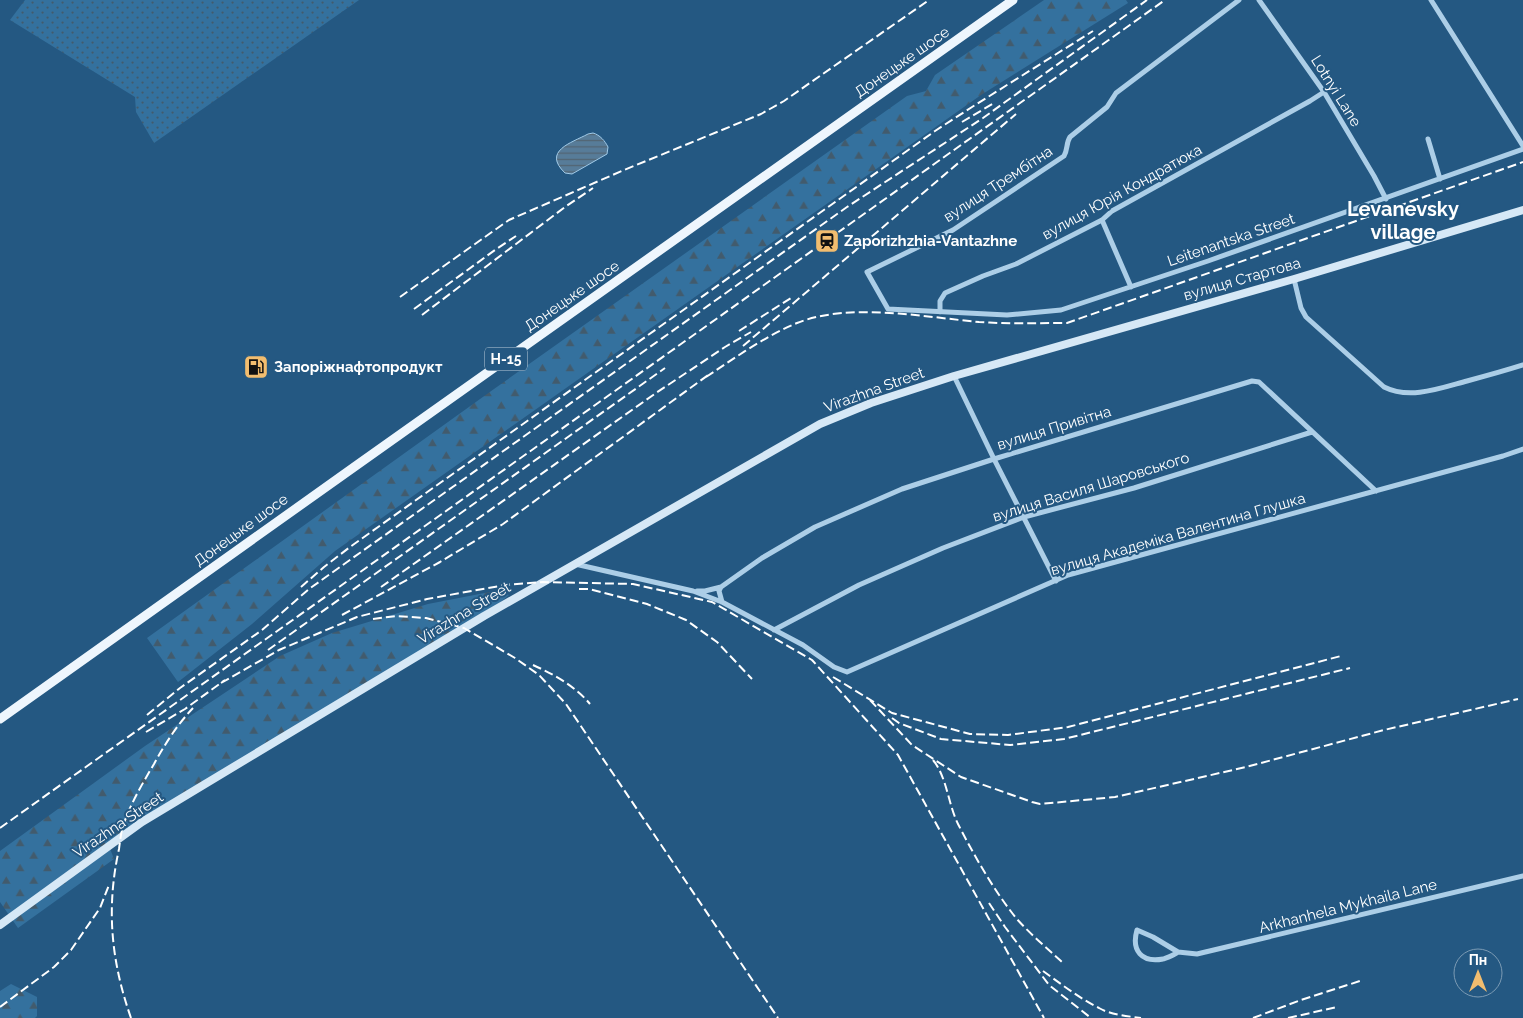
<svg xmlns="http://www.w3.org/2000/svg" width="1523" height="1018" font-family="Raleway,sans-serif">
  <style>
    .forest { fill: url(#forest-firs) }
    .garden { fill: url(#garden-dots) }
    .water { fill: url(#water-rules); stroke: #a0cae8 }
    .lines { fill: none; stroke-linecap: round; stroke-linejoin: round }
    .minor { stroke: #accee7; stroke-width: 5 }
    .secondary { stroke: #d6e8f6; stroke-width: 8 }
    .primary { stroke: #eef6fd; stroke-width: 9 }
    .rail { stroke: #fff; stroke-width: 2; stroke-dasharray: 9 4; stroke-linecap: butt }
    .labels { text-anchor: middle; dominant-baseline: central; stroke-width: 4; stroke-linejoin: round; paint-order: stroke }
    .shield { fill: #245882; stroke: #bdcdda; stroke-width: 1 }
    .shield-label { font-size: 14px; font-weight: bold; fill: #fff }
    .street-label { font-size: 15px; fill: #fff; stroke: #245882 }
    .poi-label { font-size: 15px; font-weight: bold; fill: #fff; stroke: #245882; text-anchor: start }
    .district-label { font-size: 20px; font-weight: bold; fill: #fff; stroke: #245882 }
  </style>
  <defs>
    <pattern id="forest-firs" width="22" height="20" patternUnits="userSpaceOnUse" patternTransform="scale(1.25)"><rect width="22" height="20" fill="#34719e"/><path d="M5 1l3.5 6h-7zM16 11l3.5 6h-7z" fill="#425b6d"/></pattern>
    <pattern id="garden-dots" width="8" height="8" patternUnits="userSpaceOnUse" patternTransform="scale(1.25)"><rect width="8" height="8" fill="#34719e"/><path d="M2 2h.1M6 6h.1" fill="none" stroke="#425b6d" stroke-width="1.8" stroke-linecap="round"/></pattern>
    <pattern id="water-rules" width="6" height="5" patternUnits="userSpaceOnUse" patternTransform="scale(1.25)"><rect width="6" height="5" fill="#577c99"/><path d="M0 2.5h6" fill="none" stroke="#526472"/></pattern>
  </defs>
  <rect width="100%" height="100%" fill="#245882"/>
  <!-- forest -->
  <path class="forest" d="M 1044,0 L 1126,0 L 1128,3 L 981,95 L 335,551 L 252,624 L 178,682 L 147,638 L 494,389 L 907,96 L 926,91 L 935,75 Z
    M 495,591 L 509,595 L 484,616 L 109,846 L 114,859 L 18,928 L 0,902 L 0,851 L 145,746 L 280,656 L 332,633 L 428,604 Z
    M 11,984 L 37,997 L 37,1016 L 35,1018 L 0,1018 L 0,991 Z"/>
  <!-- garden -->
  <path class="garden" d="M 25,0 L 359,0 L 154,143 L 136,112 L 135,97 L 10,20 Z"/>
  <!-- water -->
  <path class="water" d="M 593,133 C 600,135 605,141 608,147 L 607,154 L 572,174 L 565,173 C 542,151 571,143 588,134 Z"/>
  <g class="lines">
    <!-- minor -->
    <path class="minor" d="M 1239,0 L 1116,93 L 1107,107 L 1070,137 C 1066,143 1068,149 1064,156 L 953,230 L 867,272 L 888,309 L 1007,315 L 1061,310 L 1208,261 L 1523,149
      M 1259,0 L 1324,92 L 1374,176 L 1386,199
      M 1431,0 L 1523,146
      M 1428,139 L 1440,179
      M 1102,220 L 1131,287
      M 1294,279 L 1301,308 L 1306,317 L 1384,387 C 1410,400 1441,388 1467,381 C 1486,376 1504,371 1523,365
      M 940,312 L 940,301 L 945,293 L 983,276 L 1016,264 L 1102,220 L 1112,211 L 1310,101 L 1324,92
      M 954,376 L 994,459 L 1056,581
      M 575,564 L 693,591 L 722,602 L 803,645 L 834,667 L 847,672 L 1068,575 L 1503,456 L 1523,449
      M 721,587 L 719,591 L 722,602
      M 697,591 L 705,591 L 721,587 L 762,558 L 815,527 L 902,489 L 994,459 L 1252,381 L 1259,382 L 1376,491
      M 774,630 L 859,585 L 943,548 L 1024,517 L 1134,488 L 1312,432
      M 1178,952 C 1173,956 1169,957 1163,959 C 1142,963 1131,951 1137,930 L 1153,937 L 1178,952 L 1197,954 L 1523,876"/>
    <!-- secondary -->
    <path class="secondary" d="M 0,925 L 142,822 L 484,616 L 820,424 L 871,403 L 954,376 L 1294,279 L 1523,210"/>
    <!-- primary -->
    <path class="primary" d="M 0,719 L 357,465 L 1013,0"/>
    <!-- rail -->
    <path class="rail" d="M 962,122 L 994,103
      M 400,297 L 509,220 L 624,170 L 761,114 L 784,101 L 929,0
      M 414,309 L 495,250 L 516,236
      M 422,315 L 565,207 L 593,188
      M 739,331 L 791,298
      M 743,346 L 1016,114
      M 706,377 C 735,358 765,336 797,323 C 850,302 923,317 979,322 C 1008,324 1037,323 1067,323 L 1523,162
      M 301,587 L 324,567 L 350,547 L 935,131 L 972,107 L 1093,31
      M 381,587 L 656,393 L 725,347 L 751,332
      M 579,589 L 589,589 L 647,604 L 686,620 L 717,642 L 752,679
      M 342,615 L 440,562 L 503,524 L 711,373
      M 373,619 L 396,616 L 426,618 L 464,628 L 515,658 L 539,675 L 566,704 L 778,1018
      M 268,650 L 665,368
      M 533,665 C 553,674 575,686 590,704
      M 833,677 L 892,713 L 970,734 L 1008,735 L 1068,727 L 1341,656
      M 221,683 L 279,650 L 357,617 L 427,599 L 505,585 L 543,582 L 633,584 L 712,602 L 812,660 L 898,755 L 1044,1018
      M 870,700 L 912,745 L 961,777 L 1032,802 L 1040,804 L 1115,797 L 1246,767 L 1384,730 L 1518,699
      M 147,715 L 180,688 L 262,630 L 309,589 L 847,207 L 983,118 L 1147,0
      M 892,718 L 899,723 L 941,739 L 1010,745 L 1064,739 L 1350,668
      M 146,732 L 185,709 L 225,680
      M 933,760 C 947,777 948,804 958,824 C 975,857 993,889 1016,918 C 1030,934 1047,948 1063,963
      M 0,828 L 1165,0
      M 989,903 L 1005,927 L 1049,985 L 1091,1018
      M 1043,971 C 1061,984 1079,998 1099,1008 C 1111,1015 1127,1016 1141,1018
      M 0,1007 L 54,967 L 71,950 L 100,908 L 109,885
      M 131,1018 C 111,961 106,908 119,849 C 120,841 121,833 123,826 C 130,805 142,784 154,764 C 165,744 177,725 193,708
      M 1253,1018 L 1301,1000 L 1360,981
      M 1288,1018 L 1337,1007"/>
  </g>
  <!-- icons -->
  <defs>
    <symbol id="station-square" viewBox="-11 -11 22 22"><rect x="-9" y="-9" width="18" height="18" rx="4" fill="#f2bd6f" stroke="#245882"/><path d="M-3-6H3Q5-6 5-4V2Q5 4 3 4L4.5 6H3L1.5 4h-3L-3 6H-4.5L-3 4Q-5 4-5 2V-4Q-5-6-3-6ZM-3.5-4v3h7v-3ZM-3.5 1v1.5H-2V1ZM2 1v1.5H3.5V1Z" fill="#111"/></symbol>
    <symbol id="fuel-square" viewBox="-11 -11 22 22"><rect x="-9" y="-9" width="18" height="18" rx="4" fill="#f2bd6f" stroke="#245882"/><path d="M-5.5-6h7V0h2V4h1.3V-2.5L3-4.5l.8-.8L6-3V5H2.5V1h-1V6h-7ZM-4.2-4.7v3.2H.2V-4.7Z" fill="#111"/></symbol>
  </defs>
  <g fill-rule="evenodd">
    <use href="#station-square" x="813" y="227" width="28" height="28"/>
    <use href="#fuel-square" x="242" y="353" width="28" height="28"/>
  </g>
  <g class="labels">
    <!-- shield labels -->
    <rect class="shield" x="485" y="347.5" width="42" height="23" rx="4"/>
    <g class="shield-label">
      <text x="506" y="359">Н-15</text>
    </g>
    <!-- street labels -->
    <g class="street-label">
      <text transform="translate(902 62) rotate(-35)">Донецьке шосе</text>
      <text transform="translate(1336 91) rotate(58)">Lotnyi Lane</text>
      <text transform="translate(998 184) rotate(-33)">вулиця Трембітна</text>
      <text transform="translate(1122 192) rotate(-29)">вулиця Юрія Кондратюка</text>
      <text transform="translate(1231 240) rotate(-19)">Leitenantska Street</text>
      <text transform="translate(1242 279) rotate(-16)">вулиця Стартова</text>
      <text transform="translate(572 296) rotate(-35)">Донецьке шосе</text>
      <text transform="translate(874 390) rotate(-20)">Virazhna Street</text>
      <text transform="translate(1054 428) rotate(-17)">вулиця Привітна</text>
      <text transform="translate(1091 487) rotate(-17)">вулиця Василя Шаровського</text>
      <text transform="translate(241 530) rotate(-36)">Донецьке шосе</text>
      <text transform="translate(1178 534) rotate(-16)">вулиця Академіка Валентина Глушка</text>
      <text transform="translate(464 613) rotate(-31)">Virazhna Street</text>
      <text transform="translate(118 825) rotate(-34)">Virazhna Street</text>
      <text transform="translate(1348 906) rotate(-14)">Arkhanhela Mykhaila Lane</text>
    </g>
    <!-- poi labels -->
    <g class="poi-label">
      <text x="844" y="241">Zaporizhzhia-Vantazhne</text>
      <text x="274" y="367">Запоріжнафтопродукт</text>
    </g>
    <!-- district labels -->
    <g class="district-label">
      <text x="1403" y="209">Levanevsky<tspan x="1403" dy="23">village</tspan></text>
    </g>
  </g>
  <!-- north arrow -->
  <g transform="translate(1478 973)"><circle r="24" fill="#245882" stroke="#7c9bb4"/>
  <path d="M0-4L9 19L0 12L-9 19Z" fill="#f2bd6f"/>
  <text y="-8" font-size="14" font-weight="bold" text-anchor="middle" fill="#ffffff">Пн</text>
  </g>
</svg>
